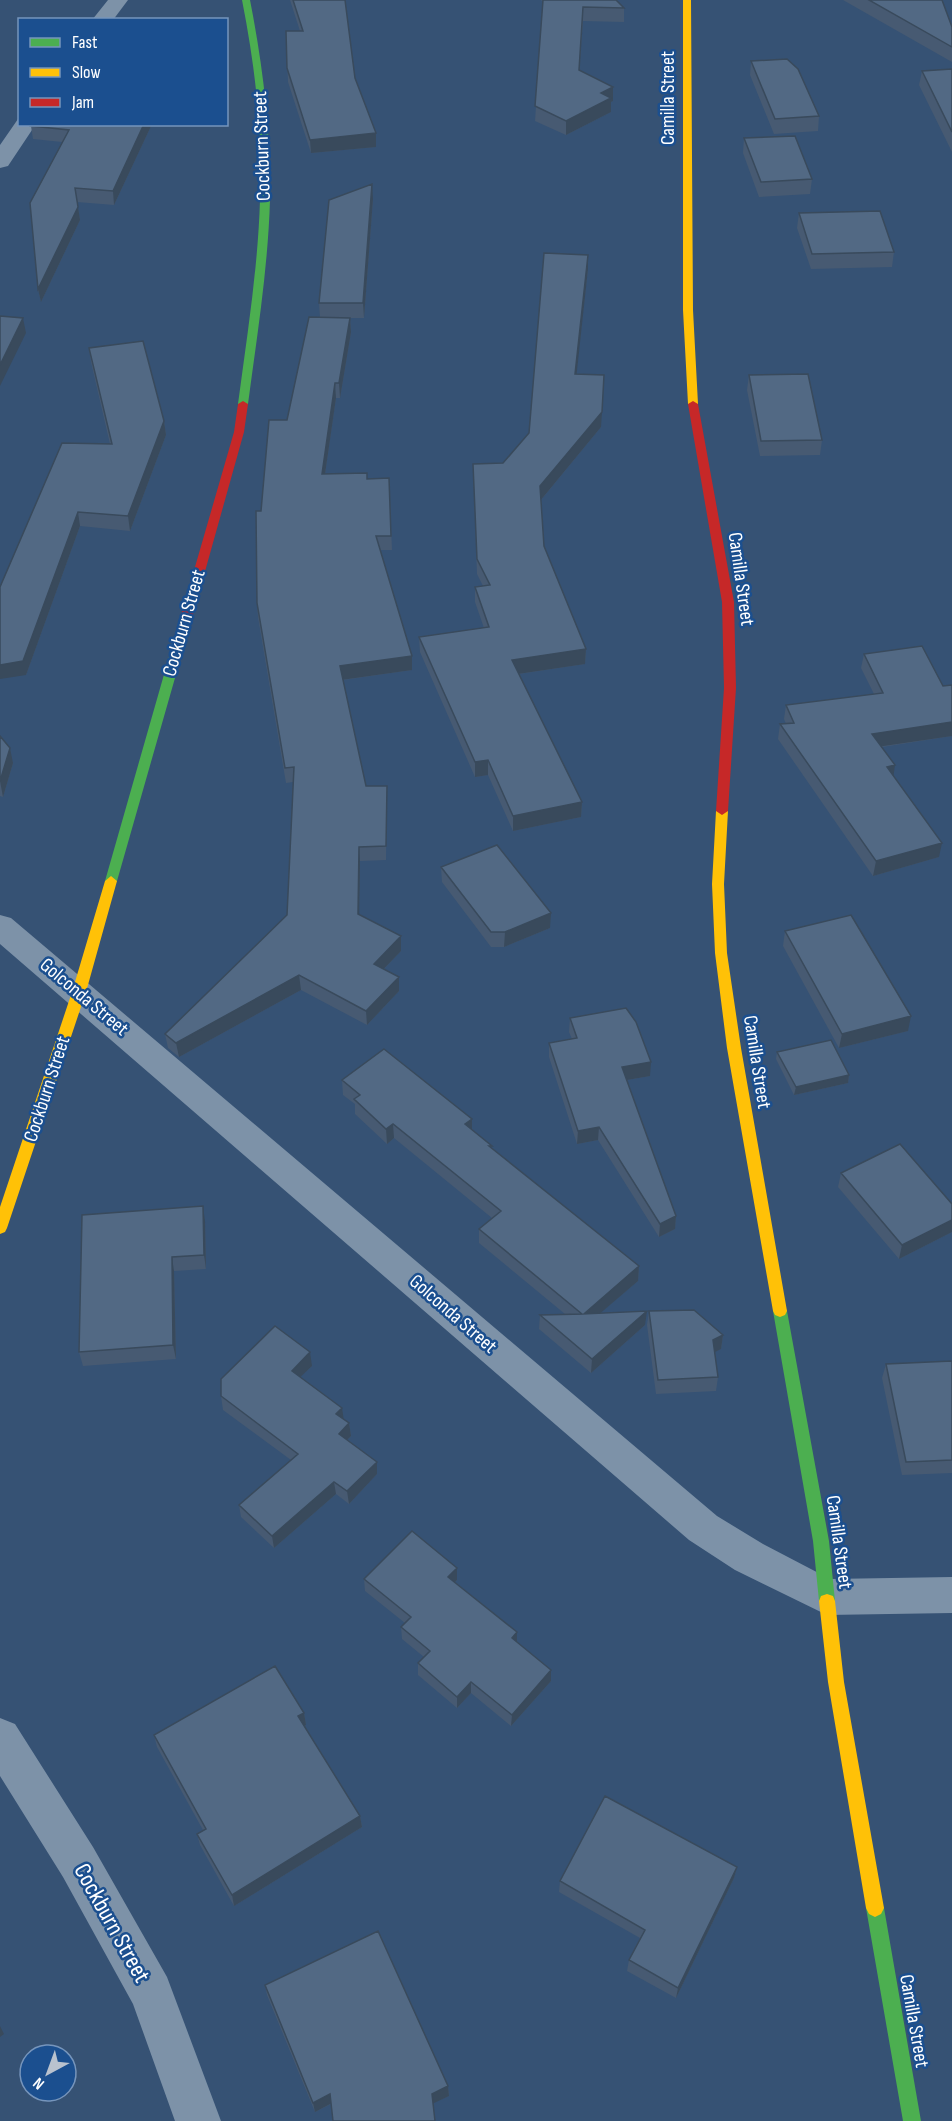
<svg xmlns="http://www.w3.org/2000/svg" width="952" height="2121" font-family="'Sofia Sans Condensed',sans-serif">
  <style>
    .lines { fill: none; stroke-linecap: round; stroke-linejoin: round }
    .street { fill: #7d92a8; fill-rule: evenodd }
    .fast { fill: #4caf50; fill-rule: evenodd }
    .slow { fill: #ffc107; fill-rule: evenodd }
    .jam { fill: #c62828; fill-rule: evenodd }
    .wall { fill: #475a72 }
    .shaded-wall { fill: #394a5c }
    .building { fill: #526984; stroke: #394a5c; stroke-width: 1.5 }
    .labels { text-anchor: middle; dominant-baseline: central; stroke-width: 5; stroke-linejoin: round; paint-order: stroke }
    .street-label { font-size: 20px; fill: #fff; stroke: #1b4f8f }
    .near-street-label { font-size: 24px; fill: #fff; stroke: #1b4f8f }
  </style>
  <rect width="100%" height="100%" fill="#365274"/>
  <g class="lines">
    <!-- street -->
    <path class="street" d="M 108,0 L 128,0 L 113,20 L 92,20 Z
      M 18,119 L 20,124 L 36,124 L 8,166 L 0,168 L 0,145 Z
      M 0,915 L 11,918 L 717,1516 L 763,1544 L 830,1579 L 952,1577 L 952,1613 L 827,1615 L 735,1570 L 689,1540 L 0,944 Z
      M 0,1718 L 15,1724 L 93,1847 L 167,1977 L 221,2121 L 175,2121 L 133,2004 L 63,1877 L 0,1776 Z"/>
    <!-- fast -->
    <path class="fast" d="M 242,0 L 250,0 C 263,66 271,132 270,200 C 268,268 257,336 248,404 L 243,407 L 238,404 C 247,336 258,268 260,200 C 263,132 255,66 242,0 Z
      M 177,646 L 183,650 L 117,881 L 111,886 L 105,881 L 171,650 Z
      M 780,1305 L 785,1307 L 787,1311 L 829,1541 L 835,1601 L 833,1606 L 827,1608 L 821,1606 L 819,1601 L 813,1541 L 773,1311 L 775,1307 Z
      M 875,1899 L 881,1902 L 884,1908 L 921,2121 L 903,2121 L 866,1908 L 869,1902 Z"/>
    <!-- slow -->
    <path class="slow" d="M 683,0 L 691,0 L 693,310 L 698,404 L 693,407 L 688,404 L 683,310 Z
      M 722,807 L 728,811 L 724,884 L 727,953 L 741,1048 L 787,1311 L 785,1315 L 780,1317 L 775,1315 L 773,1311 L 727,1048 L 715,953 L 712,884 L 716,811 Z
      M 111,876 L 117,881 L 86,992 L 7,1228 L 5,1232 L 0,1234 L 0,1207 L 72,992 L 105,881 Z
      M 827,1594 L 833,1596 L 835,1601 L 844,1682 L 884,1908 L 881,1914 L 875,1917 L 869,1914 L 866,1908 L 828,1682 L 819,1601 L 821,1596 Z"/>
    <!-- jam -->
    <path class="jam" d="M 243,401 L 248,404 L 244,432 L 183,650 L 177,654 L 173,653 L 171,650 L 234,432 L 238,404 Z
      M 693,401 L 698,404 L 734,602 L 736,688 L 728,811 L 722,815 L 716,811 L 724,688 L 722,602 L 688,404 Z"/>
  </g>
  <!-- wall -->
  <path class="wall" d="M 290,0 L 345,0 L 355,78 L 376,133 L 376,147 L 311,153 L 288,82 L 286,31 L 300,31 Z
    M 541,0 L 616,0 L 624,8 L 624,22 L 583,21 L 579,71 L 613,101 L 611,102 L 611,112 L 566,135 L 535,121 L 543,2 Z
    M 843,0 L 942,0 L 952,27 L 952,62 Z
    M 751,61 L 819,116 L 818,131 L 774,134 L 750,75 Z
    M 952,69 L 952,152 L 919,85 L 922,71 Z
    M 152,124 L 114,205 L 77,202 L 80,220 L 41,302 L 38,289 L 62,142 L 33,139 L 31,126 Z
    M 744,138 L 812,179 L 810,194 L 759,197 L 743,153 Z
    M 373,199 L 364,318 L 350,318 L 351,332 L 340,398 L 336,398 L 325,474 L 367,479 L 389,478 L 392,550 L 380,550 L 412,656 L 412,670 L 343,680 L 366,786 L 387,786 L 386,860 L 360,861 L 359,915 L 401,951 L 384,969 L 399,977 L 399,991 L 367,1025 L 301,990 L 179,1057 L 168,1048 L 165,1034 L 287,915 L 293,782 L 286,783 L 258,617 L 257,603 L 261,511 L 287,420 L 320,317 L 319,303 Z
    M 799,213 L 894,252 L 892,267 L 811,269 L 797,228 Z
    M 588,269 L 576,374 L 601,427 L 541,500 L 544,546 L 586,649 L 585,664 L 519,674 L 582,802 L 581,817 L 513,831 L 488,775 L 475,777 L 420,652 L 419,637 L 484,628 L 475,602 L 475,587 L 483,586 L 477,574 L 473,464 L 503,463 L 529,433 Z
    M 89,348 L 164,421 L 166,435 L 130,531 L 80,526 L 26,675 L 0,587 L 110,444 L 91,362 Z
    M 749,375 L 822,440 L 820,455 L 760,456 L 747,390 Z
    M 864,654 L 952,736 L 882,747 L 893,776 L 939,857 L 873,876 L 778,739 L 780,724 L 786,724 L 784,719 L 786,705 L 874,694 L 861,668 Z
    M 0,736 L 13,763 L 3,797 L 0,796 Z
    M 441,867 L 550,928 L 504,947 L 491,947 L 442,882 Z
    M 785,931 L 908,1031 L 839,1048 L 783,946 Z
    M 570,1018 L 650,1076 L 627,1080 L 676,1216 L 675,1229 L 659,1237 L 598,1140 L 577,1144 L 549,1057 L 549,1043 L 572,1039 L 569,1032 Z
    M 777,1052 L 849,1075 L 848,1083 L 794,1095 L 776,1059 Z
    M 342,1080 L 472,1129 L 492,1149 L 639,1266 L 638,1281 L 600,1313 L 645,1325 L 591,1373 L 539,1329 L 540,1315 L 565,1314 L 479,1243 L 479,1229 L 492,1218 L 394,1138 L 387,1144 L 355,1114 L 355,1104 L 343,1095 Z
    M 841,1173 L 952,1204 L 952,1232 L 899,1259 L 838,1187 Z
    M 205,1221 L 206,1269 L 174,1271 L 176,1359 L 83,1366 L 79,1352 Z
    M 649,1311 L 723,1335 L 721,1349 L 714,1352 L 718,1377 L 716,1391 L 656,1394 L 647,1325 Z
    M 952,1361 L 952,1473 L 902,1475 L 882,1378 L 886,1364 Z
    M 312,1366 L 300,1377 L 343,1418 L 349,1423 L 351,1436 L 347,1440 L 377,1474 L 349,1504 L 336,1494 L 274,1548 L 241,1517 L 239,1505 L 291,1460 L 223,1410 L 221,1396 Z
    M 457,1568 L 457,1580 L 455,1582 L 517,1632 L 517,1642 L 551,1670 L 551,1681 L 511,1726 L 471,1693 L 457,1708 L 418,1675 L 418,1663 L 424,1657 L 402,1639 L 401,1627 L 405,1623 L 365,1591 L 364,1579 Z
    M 304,1713 L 306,1725 L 304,1726 L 360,1816 L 362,1827 L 234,1906 L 200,1845 L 197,1834 L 203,1830 L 157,1747 L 154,1735 Z
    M 737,1867 L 734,1878 L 676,1998 L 627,1971 L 629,1960 L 640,1938 L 559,1892 L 560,1881 Z
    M 265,1985 L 448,2086 L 449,2096 L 433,2103 L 331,2104 L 315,2112 L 267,1995 Z"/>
  <!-- shaded-wall -->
  <path class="shaded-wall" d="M 613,87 L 613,101 L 611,102 L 611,112 L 566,135 L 566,121 L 601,93 Z
    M 144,124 L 152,124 L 114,205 L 113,191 Z
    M 376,133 L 376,147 L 311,153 L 310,140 Z
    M 372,184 L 373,199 L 364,318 L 363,303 Z
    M 78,207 L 80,220 L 41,302 L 38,289 Z
    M 588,255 L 588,269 L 575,389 L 575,374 Z
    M 23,318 L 26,333 L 0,386 L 0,365 Z
    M 350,318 L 351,332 L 340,398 L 339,383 Z
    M 335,383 L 336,398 L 323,488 L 322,474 Z
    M 602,412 L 601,427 L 540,501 L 540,486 Z
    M 164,421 L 166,435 L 130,531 L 128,516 Z
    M 78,512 L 80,526 L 26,675 L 0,679 L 0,665 Z
    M 586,649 L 585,664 L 511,675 L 512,660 Z
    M 412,656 L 412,670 L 341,680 L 340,666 Z
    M 952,722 L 952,736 L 870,748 L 872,734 Z
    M 10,748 L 13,763 L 3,797 L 0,781 Z
    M 488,760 L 488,775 L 475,777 L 475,762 Z
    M 895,765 L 893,779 L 887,767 Z
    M 582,802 L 581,817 L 513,831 L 513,816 Z
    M 942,843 L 939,857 L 873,876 L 876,861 Z
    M 359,847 L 360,861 L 359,929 L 358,914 Z
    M 551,913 L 550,928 L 504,947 L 505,932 Z
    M 401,936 L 401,951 L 375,978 L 374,964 Z
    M 299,975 L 301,990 L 179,1057 L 176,1043 Z
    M 399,977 L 399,991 L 367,1025 L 366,1011 Z
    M 911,1016 L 908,1031 L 839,1048 L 842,1034 Z
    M 651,1062 L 650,1076 L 621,1081 L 622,1067 Z
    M 849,1075 L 848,1083 L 794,1095 L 796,1087 Z
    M 472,1119 L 472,1134 L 465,1124 Z
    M 393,1124 L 394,1138 L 387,1144 L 386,1129 Z
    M 599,1127 L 598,1140 L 577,1144 L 578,1131 Z
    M 203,1206 L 205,1221 L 206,1269 L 204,1255 Z
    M 676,1216 L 675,1229 L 659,1237 L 660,1224 Z
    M 952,1220 L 952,1232 L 899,1259 L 902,1245 Z
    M 172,1257 L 174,1271 L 176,1359 L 173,1345 Z
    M 639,1266 L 638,1281 L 583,1328 L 584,1314 Z
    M 647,1311 L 645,1325 L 591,1373 L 592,1359 Z
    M 723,1335 L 721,1349 L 711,1354 L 713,1340 Z
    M 310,1352 L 312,1366 L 293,1384 L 292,1371 Z
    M 342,1408 L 344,1421 L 336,1414 Z
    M 349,1423 L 351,1436 L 340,1447 L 339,1434 Z
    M 377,1462 L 377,1474 L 349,1504 L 347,1491 Z
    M 334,1482 L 336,1494 L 274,1548 L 272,1536 Z
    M 457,1568 L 457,1580 L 448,1589 L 448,1577 Z
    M 517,1632 L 517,1644 L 512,1638 Z
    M 551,1670 L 551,1681 L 511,1726 L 512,1715 Z
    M 471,1682 L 471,1693 L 457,1708 L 457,1697 Z
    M 304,1713 L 306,1725 L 300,1728 L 298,1716 Z
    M 360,1816 L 362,1827 L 234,1906 L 232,1895 Z
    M 737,1867 L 734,1878 L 676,1998 L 678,1988 Z
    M 0,2026 L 4,2034 L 0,2037 Z
    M 448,2086 L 449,2096 L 432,2104 L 432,2094 Z
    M 330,2094 L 332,2103 L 315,2112 L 313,2103 Z"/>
  <!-- building -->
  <path class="building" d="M 293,0 L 345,0 L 355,78 L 376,133 L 310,140 L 287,68 L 286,31 L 303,31 Z
    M 543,0 L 616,0 L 624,8 L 583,7 L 579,70 L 613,87 L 601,93 L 611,98 L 566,121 L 535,106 Z
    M 869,0 L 942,0 L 952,27 L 952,47 Z
    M 787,59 L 798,69 L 819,116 L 775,119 L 751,61 Z
    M 952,69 L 952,132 L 922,71 Z
    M 34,124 L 144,124 L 113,191 L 75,188 L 78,207 L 38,289 L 30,203 L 69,130 L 31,126 Z
    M 795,136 L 812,179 L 761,182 L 744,138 Z
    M 372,184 L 363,303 L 319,303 L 329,200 Z
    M 880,211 L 894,252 L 812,254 L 799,213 Z
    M 544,253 L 588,255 L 575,374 L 604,375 L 602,412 L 540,486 L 544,546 L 586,649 L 512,660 L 582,802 L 513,816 L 488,760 L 475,762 L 419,637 L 489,627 L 475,587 L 490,585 L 477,559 L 473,464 L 503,463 L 529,433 Z
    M 0,316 L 23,318 L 0,365 Z
    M 309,317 L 350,318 L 339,383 L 335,383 L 322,474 L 367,473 L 367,479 L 389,478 L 391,536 L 376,536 L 412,656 L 340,666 L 366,786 L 387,786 L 386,846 L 359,847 L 358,914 L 401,936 L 374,964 L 399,977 L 366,1011 L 299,975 L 176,1043 L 165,1034 L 287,915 L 294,767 L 285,768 L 257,603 L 256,511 L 261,511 L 269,420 L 287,420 Z
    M 143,341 L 164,421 L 128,516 L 78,512 L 23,661 L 0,665 L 0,587 L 62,443 L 112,444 L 89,348 Z
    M 808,374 L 822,440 L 761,441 L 749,375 Z
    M 922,646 L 943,686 L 952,685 L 952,722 L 872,734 L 895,765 L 887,767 L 942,843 L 876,861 L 780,724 L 794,723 L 786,705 L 883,693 L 864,654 Z
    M 0,736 L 10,748 L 0,781 Z
    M 497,845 L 551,913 L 505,932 L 491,932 L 441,867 Z
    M 851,915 L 911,1016 L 842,1034 L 785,931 Z
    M 626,1008 L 636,1022 L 651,1062 L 622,1067 L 676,1216 L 660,1224 L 599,1127 L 578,1131 L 549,1043 L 577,1038 L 570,1018 Z
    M 831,1040 L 849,1075 L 796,1087 L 777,1052 Z
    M 384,1049 L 472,1119 L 465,1124 L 492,1146 L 489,1146 L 639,1266 L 584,1314 L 647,1311 L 592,1359 L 540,1315 L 582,1314 L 479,1229 L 501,1211 L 393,1124 L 386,1129 L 354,1099 L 360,1095 L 342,1080 Z
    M 900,1144 L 952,1204 L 952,1220 L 902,1245 L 841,1173 Z
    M 203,1206 L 204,1255 L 172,1257 L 173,1345 L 79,1352 L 82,1215 Z
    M 694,1310 L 723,1335 L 713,1340 L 718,1377 L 658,1380 L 649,1311 Z
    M 275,1326 L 310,1352 L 292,1371 L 342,1408 L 336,1414 L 349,1423 L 339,1434 L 377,1462 L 347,1491 L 334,1482 L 272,1536 L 239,1505 L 298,1454 L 221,1396 L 221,1379 Z
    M 952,1361 L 952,1460 L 906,1462 L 886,1364 Z
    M 412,1531 L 457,1568 L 448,1577 L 517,1632 L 512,1638 L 551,1670 L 512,1715 L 471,1682 L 457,1697 L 418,1663 L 430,1651 L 401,1627 L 411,1617 L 364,1579 Z
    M 275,1666 L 304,1713 L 298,1716 L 360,1816 L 232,1895 L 197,1834 L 206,1829 L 154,1735 Z
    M 605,1796 L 737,1867 L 678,1988 L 629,1960 L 645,1930 L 560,1881 Z
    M 378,1931 L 448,2086 L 432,2094 L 435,2121 L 333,2121 L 330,2094 L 313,2103 L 265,1985 Z"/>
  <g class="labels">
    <!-- street labels -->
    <g class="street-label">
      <text transform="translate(668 98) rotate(-90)">Camilla Street</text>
      <text transform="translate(262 146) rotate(-92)">Cockburn Street</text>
      <text transform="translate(741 579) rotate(82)">Camilla Street</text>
      <text transform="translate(184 623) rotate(-74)">Cockburn Street</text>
      <text transform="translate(84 997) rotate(40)">Golconda Street</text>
      <text transform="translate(757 1062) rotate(81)">Camilla Street</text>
      <text transform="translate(47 1089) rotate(-72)">Cockburn Street</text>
      <text transform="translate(453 1314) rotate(41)">Golconda Street</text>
      <text transform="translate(839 1542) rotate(82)">Camilla Street</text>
      <text transform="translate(914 2021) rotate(80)">Camilla Street</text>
    </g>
    <!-- near-street labels -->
    <g class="near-street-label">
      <text transform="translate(112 1923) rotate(61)">Cockburn Street</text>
    </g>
  </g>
  <!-- legend -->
  <rect x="18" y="18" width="210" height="108" fill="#1b4f8f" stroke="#7695bc" stroke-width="1.5"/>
  <rect x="30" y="38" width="30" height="9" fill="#4caf50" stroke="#7695bc" stroke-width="1.5"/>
  <text x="72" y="48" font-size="18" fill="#ffffff">Fast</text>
  <rect x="30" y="68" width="30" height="9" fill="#ffc107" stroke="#7695bc" stroke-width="1.5"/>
  <text x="72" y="78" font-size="18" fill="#ffffff">Slow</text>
  <rect x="30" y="98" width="30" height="9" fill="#c62828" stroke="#7695bc" stroke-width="1.5"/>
  <text x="72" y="108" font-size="18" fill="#ffffff">Jam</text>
  <!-- north arrow -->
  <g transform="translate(48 2073) rotate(221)"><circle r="28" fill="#1b4f8f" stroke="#7695bc" stroke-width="1.5"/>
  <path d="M0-4.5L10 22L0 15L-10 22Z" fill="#b9c2ce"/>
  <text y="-9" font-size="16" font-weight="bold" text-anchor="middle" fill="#ffffff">N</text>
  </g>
</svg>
